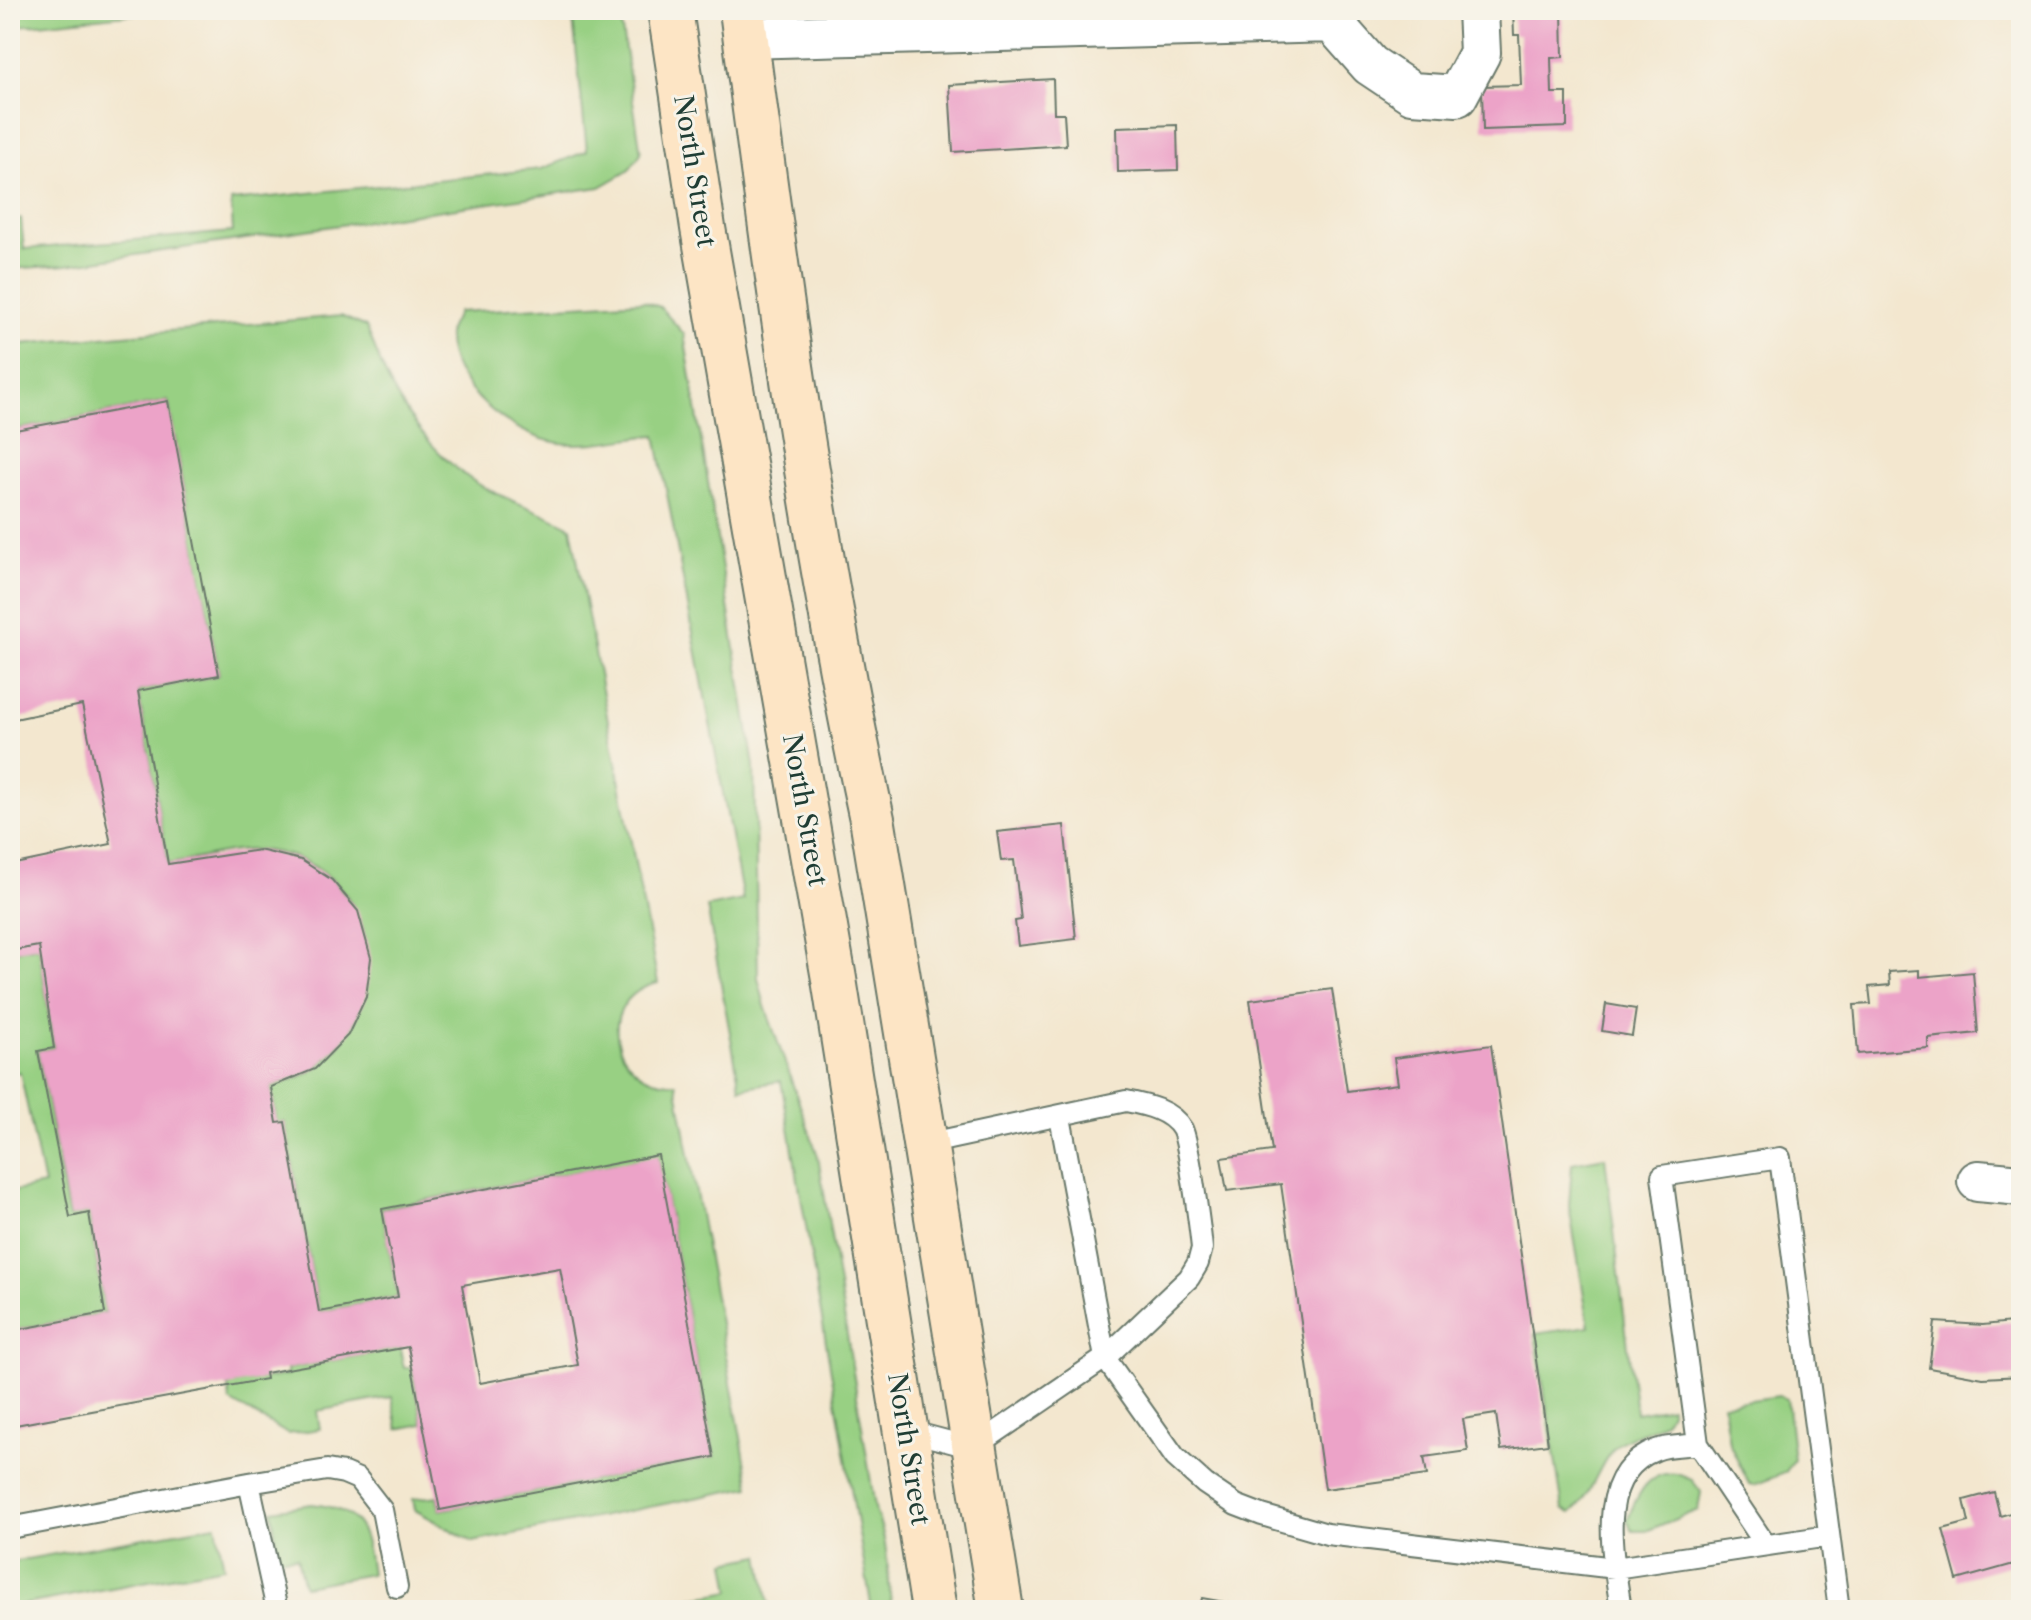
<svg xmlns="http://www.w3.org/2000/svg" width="2031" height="1620" font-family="'Libre Caslon Text',serif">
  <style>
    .green { fill: #98d083; stroke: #5c865c; stroke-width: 2 }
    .building { fill: #eca3c8; fill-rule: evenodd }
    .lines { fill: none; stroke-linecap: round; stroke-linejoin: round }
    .lane-casing { stroke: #69786a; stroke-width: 24 }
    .street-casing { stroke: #69786a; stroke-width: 44 }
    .secondary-casing { stroke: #69786a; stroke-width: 48 }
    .lane { stroke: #fff; stroke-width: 20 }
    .street { stroke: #fff; stroke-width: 40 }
    .secondary { stroke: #fde5c5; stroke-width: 44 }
    .labels { text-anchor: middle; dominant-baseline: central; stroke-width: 6; stroke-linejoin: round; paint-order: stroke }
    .street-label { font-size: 26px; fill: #1f3d34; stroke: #f7f3e8 }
  </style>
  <rect width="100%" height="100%" fill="#f7f3e8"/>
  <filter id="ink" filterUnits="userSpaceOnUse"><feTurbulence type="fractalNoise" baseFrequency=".0125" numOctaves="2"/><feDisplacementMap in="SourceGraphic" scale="16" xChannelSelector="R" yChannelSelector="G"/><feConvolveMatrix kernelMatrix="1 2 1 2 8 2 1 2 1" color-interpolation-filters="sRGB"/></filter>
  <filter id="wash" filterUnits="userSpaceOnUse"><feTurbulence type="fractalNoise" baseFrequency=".006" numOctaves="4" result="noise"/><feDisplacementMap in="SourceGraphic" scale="32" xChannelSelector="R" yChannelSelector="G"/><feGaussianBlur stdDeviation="1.8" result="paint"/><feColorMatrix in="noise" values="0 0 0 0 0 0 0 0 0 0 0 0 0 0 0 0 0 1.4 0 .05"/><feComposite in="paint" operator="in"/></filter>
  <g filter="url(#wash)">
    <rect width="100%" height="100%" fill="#f3e7cf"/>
    <!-- green -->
    <path class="green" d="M 10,10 L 174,10 L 10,27 Z
      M 572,10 L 619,10 L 641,153 L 628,171 L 600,187 L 67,265 L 10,269 L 10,220 L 21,219 L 24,249 L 233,232 L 231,201 L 541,169 L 587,151 Z
      M 644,301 L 660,307 L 684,334 L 754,766 L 758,978 L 765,1006 L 818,1156 L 876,1513 C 889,1541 887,1577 892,1610 L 872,1610 L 781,1081 L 740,1088 L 707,907 L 743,900 L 656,435 C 623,438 592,447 559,443 C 514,437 445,384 448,334 C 449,327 455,319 458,312 Z
      M 341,316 L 366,327 C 375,346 380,366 390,384 C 412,426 448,470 491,491 C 518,504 545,513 571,527 L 658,983 C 593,998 609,1084 676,1083 L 750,1487 L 473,1542 L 415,1510 L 413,1499 L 437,1496 L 440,1510 L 714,1457 L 658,1156 L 382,1208 L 398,1297 L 319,1312 L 285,1122 L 277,1123 L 271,1087 C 285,1082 305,1077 316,1068 C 404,1000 377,859 260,850 C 232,848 197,860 168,864 L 138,691 L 219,675 L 168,401 L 10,431 L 10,345 Z
      M 39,946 L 54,1048 L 38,1051 L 69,1217 L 89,1213 L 105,1313 L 10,1331 L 10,1192 L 44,1185 L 20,1072 L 10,1074 L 10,952 Z
      M 1605,1157 L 1636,1413 L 1671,1407 C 1666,1434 1634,1430 1617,1445 C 1597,1464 1593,1496 1571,1513 L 1563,1509 L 1535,1334 L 1589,1326 L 1569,1206 L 1572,1163 Z
      M 400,1348 L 404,1368 L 412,1367 L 423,1424 L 398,1429 L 392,1397 L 317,1411 L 320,1429 L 288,1434 L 230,1401 L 228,1385 L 287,1375 L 287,1369 Z
      M 1779,1396 L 1787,1399 L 1794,1460 L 1785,1473 L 1754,1485 L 1749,1484 L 1729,1443 L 1723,1404 Z
      M 1677,1474 L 1692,1480 L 1701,1492 L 1698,1510 L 1646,1531 L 1633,1531 L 1627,1520 C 1637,1497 1646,1470 1677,1474 Z
      M 312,1504 C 362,1510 365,1529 371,1574 L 304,1586 L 297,1557 L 278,1558 L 272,1510 Z
      M 216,1525 L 224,1567 L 10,1607 L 10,1562 Z
      M 760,1555 L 770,1610 L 623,1610 L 731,1591 L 726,1562 Z"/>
    <g id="blocks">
      <!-- building -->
      <path class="building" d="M 1513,10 L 1562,10 L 1563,57 L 1551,58 L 1552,93 L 1567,93 L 1567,127 L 1483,130 L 1482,86 L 1521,85 L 1519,35 L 1514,35 Z
        M 1053,79 L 1054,113 L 1064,113 L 1066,145 L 953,152 L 949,85 Z
        M 1177,125 L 1178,170 L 1118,172 L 1117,127 Z
        M 168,401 L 219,675 L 138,691 L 168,864 L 259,850 L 301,860 L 332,880 L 358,911 L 371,958 L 366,997 L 348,1035 L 315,1069 L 271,1087 L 277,1123 L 285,1122 L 319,1312 L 398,1297 L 382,1209 L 658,1155 L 714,1457 L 440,1510 L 408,1347 L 265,1373 L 266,1379 L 10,1426 L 10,1331 L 105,1313 L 89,1213 L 70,1217 L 38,1051 L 54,1048 L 39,946 L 10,951 L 10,865 L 111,844 L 82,705 L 10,720 L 10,431 ZM 560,1268 L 578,1365 L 480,1383 L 462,1285 Z
        M 1064,825 L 1076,939 L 1018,946 L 1015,921 L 1021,920 L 1014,860 L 1001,861 L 997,832 Z
        M 1919,970 L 1919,977 L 1973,972 L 1978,1033 L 1928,1038 L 1928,1048 L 1858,1054 L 1854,1005 L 1871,1004 L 1869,987 L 1890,985 L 1889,972 Z
        M 1332,989 L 1347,1091 L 1398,1084 L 1394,1058 L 1491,1045 L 1548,1444 L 1501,1450 L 1496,1414 L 1463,1419 L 1468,1451 L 1424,1457 L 1427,1475 L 1325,1489 L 1281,1184 L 1227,1191 L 1221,1158 L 1272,1151 L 1250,1000 Z
        M 1606,1004 L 1636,1009 L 1632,1036 L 1602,1031 Z
        M 2021,1321 L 2021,1376 L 1983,1378 L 1929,1368 L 1935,1322 L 1983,1325 Z
        M 1994,1492 L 2000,1516 L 2021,1510 L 2021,1562 L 1957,1580 L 1943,1529 L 1969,1522 L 1964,1500 Z
        M 1202,1598 L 1258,1608 L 1258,1610 L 1199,1610 Z"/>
    </g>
  </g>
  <g filter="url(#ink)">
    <use href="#blocks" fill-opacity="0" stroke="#69786a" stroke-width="2"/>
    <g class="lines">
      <defs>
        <path id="lane" d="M 1060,1117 L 1105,1358 L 1175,1457 L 1205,1484 L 1236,1505 L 1262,1515 L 1327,1534 L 1615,1568 L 1829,1536
          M 905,1430 L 973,1448 L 1105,1358 L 1189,1278 L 1198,1263 L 1202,1248 C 1200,1229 1189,1142 1182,1129 C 1171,1110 1146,1105 1126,1101 L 926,1144
          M 249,1483 L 277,1610
          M 10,1528 L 249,1483 L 327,1470 L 344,1473 L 358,1479 L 382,1510 L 397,1587
          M 1765,1544 L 1698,1444 L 1662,1176 L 1780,1158 L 1839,1610
          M 1621,1610 C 1614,1558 1592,1474 1656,1450 C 1668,1445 1685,1446 1698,1444"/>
        <path id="street" d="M 1332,22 L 1370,65 L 1412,93 L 1457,96 L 1480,53 L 1478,10
          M 746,38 L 1332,22 L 1343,10
          M 1978,1181 L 2021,1185"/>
        <path id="secondary" d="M 670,10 L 703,228 L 834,979 L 934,1610
          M 742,10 C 777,282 815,556 873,824 L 1001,1610"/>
      </defs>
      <!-- lane casing -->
      <use href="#lane" class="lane-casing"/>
      <!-- street casing -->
      <use href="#street" class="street-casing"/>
      <!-- secondary casing -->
      <use href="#secondary" class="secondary-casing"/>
      <!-- lane -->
      <use href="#lane" class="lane"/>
      <!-- street -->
      <use href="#street" class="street"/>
      <!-- secondary -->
      <use href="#secondary" class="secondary"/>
    </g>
  </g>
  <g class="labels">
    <!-- street labels -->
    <g class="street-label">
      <text transform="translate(695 171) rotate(81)">North Street</text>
      <text transform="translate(805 810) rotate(80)">North Street</text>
      <text transform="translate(909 1449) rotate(81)">North Street</text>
    </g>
  </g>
  <!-- margin -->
  <rect width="2031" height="1620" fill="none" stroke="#f7f3e8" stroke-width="40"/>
</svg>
